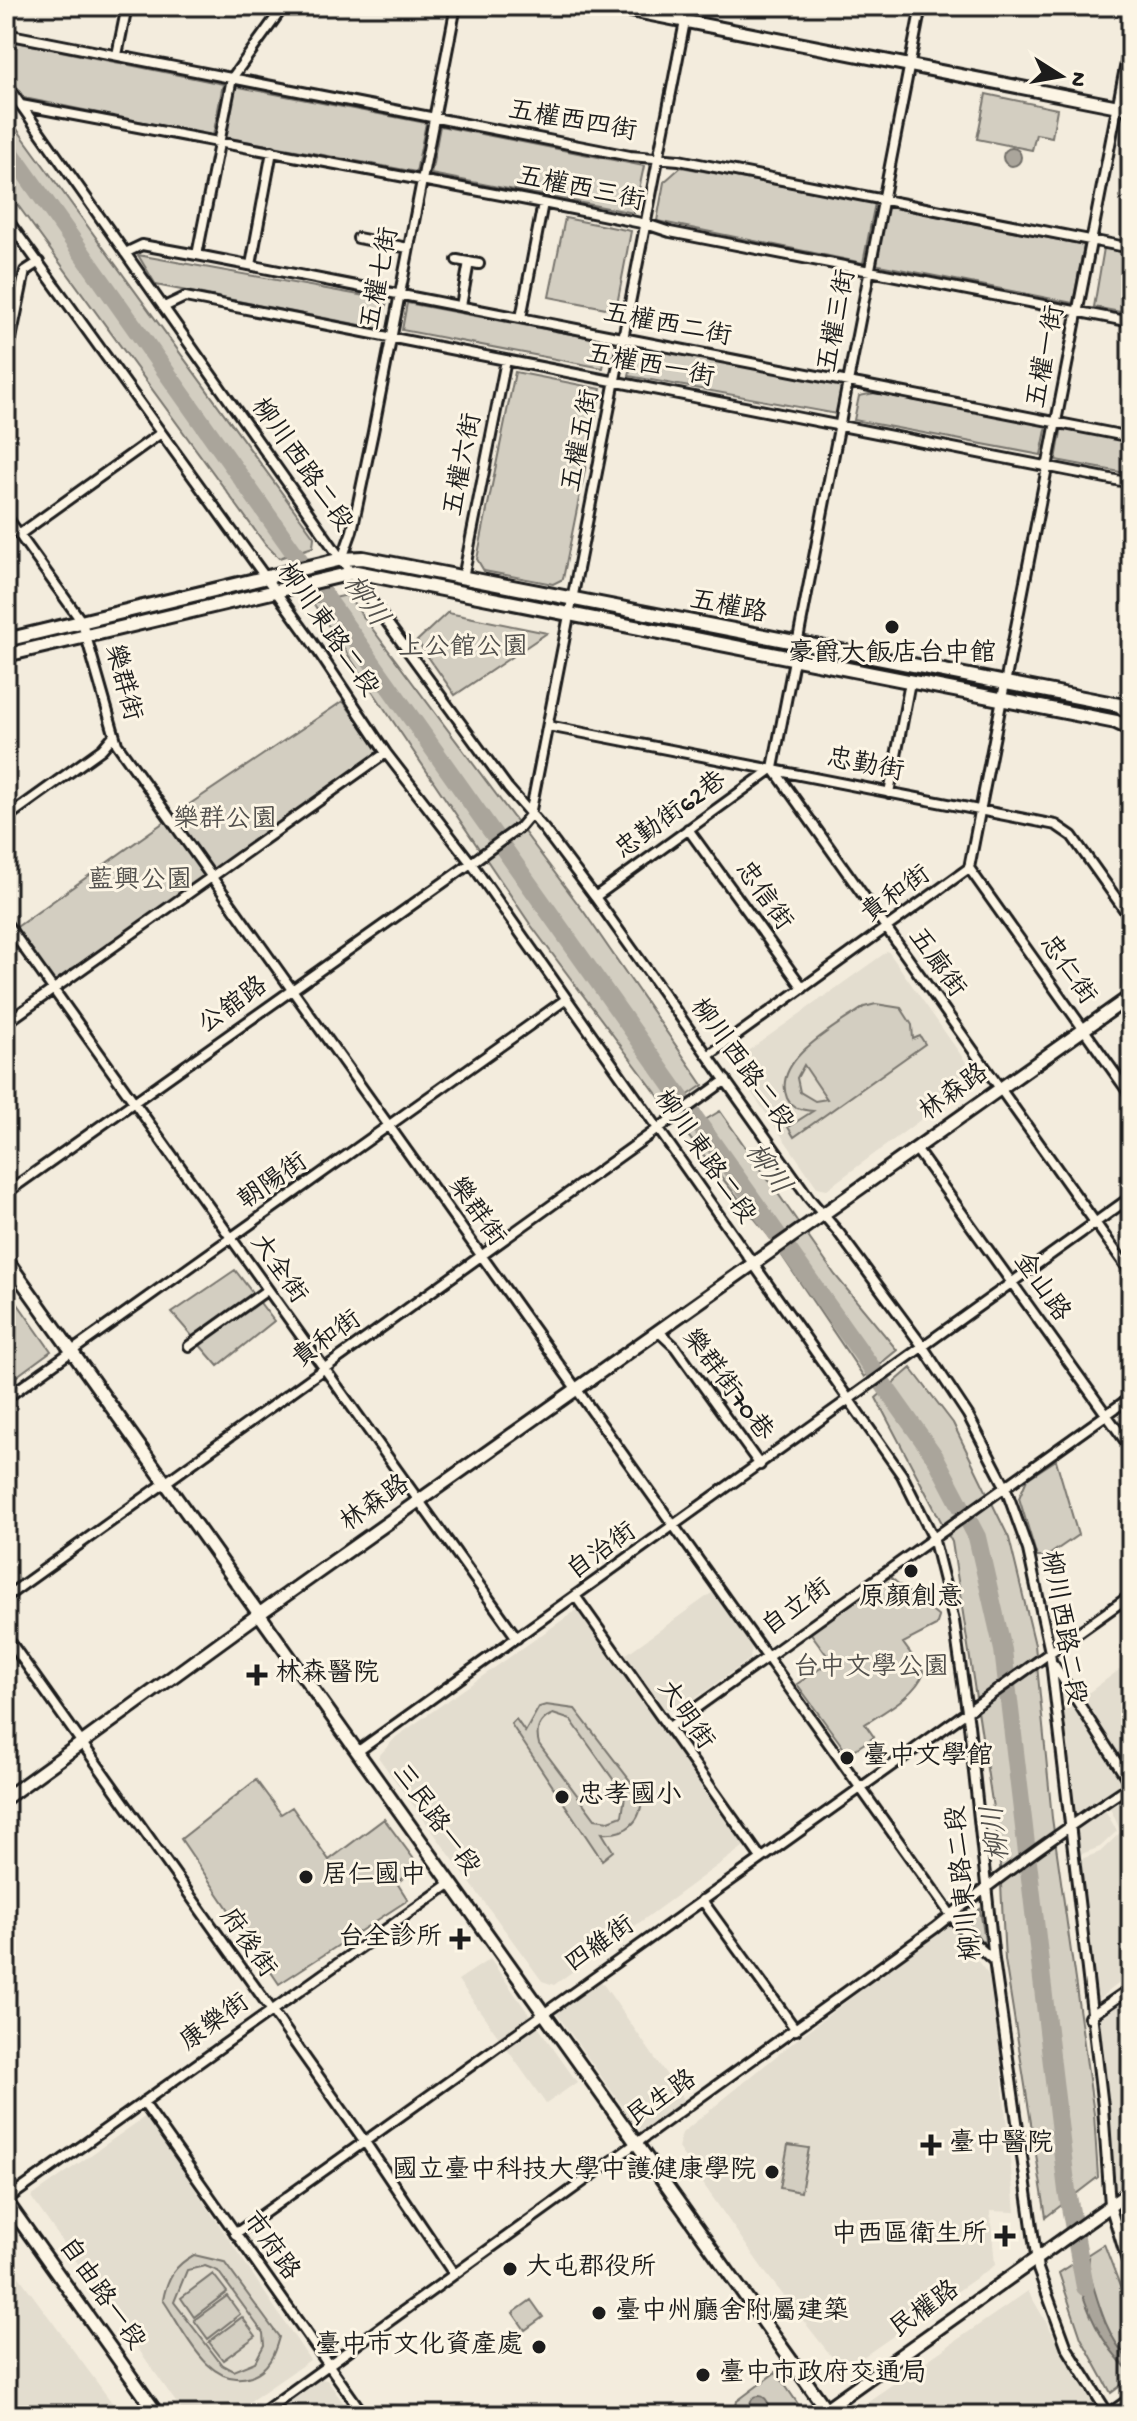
<svg xmlns="http://www.w3.org/2000/svg" width="1137" height="2421" font-family="'Gochi Hand','LXGW WenKai TC',sans-serif">
  <style>
    .built { fill: #e3ddcf }
    .green { fill: #d3cec1; stroke: #78756e; stroke-width: 2; fill-rule: evenodd }
    .water { fill: #aaa59b; stroke: #716e68; stroke-width: 2 }
    .lines { fill: none; stroke-linecap: round; stroke-linejoin: round }
    .river { stroke: #aaa59b; stroke-width: 18 }
    .street-casing { stroke: #1c1c1c; stroke-width: 14 }
    .secondary-casing { stroke: #1c1c1c; stroke-width: 17 }
    .primary-casing { stroke: #1c1c1c; stroke-width: 18 }
    .street { stroke: #fcf5e5; stroke-width: 8 }
    .secondary { stroke: #fcf5e5; stroke-width: 11 }
    .primary { stroke: #fcf5e5; stroke-width: 12 }
    .poi-dot { fill: #1c1c1c; stroke: #fcf5e5; stroke-width: 3 }
    .labels { text-anchor: middle; dominant-baseline: central; stroke-width: 6; stroke-linejoin: round; paint-order: stroke }
    .street-label { font-size: 26px; fill: #1c1c1c; stroke: #fcf5e5 }
    .park-label { font-size: 26px; fill: #53514e; stroke: #fcf5e5 }
    .poi-label { font-size: 26px; fill: #1c1c1c; stroke: #fcf5e5; text-anchor: start }
    .water-label { font-size: 28px; font-style: italic; fill: #55534f; stroke: #fcf5e5 }
  </style>
  <rect width="100%" height="100%" fill="#f3ecdd"/>
  <filter id="ink" filterUnits="userSpaceOnUse"><feTurbulence type="fractalNoise" baseFrequency=".0125" numOctaves="2"/><feDisplacementMap in="SourceGraphic" scale="16" xChannelSelector="R" yChannelSelector="G"/><feConvolveMatrix kernelMatrix="1 2 1 2 8 2 1 2 1" color-interpolation-filters="sRGB"/></filter>
  <g filter="url(#ink)">
    <!-- built -->
    <path class="built" d="M 888,951 L 977,1078 L 827,1189 L 817,1187 L 731,1063 Z
      M 713,1592 L 752,1646 L 750,1659 L 678,1711 L 664,1708 L 625,1655 Z
      M 581,1607 L 746,1837 L 743,1847 L 554,1985 L 542,1981 L 378,1757 L 396,1737 Z
      M 1131,1661 L 1131,1780 L 1101,1803 L 1117,1831 L 1100,1847 L 1079,1855 L 1064,1711 Z
      M 1131,1796 L 1131,1974 L 1091,2005 L 1079,1860 L 1100,1852 L 1121,1832 L 1110,1808 Z
      M 949,1923 L 993,1981 L 1015,2212 L 990,2211 L 995,2265 L 843,2371 L 765,2272 L 678,2148 L 680,2140 L 682,2133 L 796,2040 Z
      M 490,1959 L 577,2082 L 546,2104 L 458,1980 Z
      M 601,1981 L 689,2107 L 642,2134 L 556,2013 Z
      M 1131,1995 L 1131,2243 L 1116,2192 L 1095,2023 Z
      M 146,2116 L 310,2360 L 230,2415 L 185,2415 L 31,2197 Z
      M 6,2259 L 121,2415 L 6,2415 Z
      M 1028,2291 L 1100,2415 L 848,2415 Z
      M 321,2379 L 327,2380 L 352,2415 L 271,2415 Z"/>
    <!-- green -->
    <path class="green" d="M 6,40 L 223,84 L 213,136 L 24,98 L 6,70 Z
      M 234,86 L 426,123 L 416,172 L 224,137 Z
      M 986,94 L 1057,109 L 1052,137 L 1036,134 L 1032,150 L 977,139 Z
      M 6,114 L 314,537 L 313,547 L 279,558 L 265,544 L 6,189 Z
      M 440,126 L 644,166 L 634,213 L 431,174 Z
      M 681,167 L 875,203 L 863,263 L 657,221 L 664,182 Z
      M 886,206 L 1084,245 L 1073,303 L 874,264 Z
      M 565,218 L 631,231 L 616,310 L 549,297 Z
      M 1104,248 L 1131,254 L 1131,314 L 1094,307 Z
      M 138,255 L 387,300 L 381,329 L 156,285 Z
      M 407,303 L 608,341 L 603,368 L 402,330 Z
      M 635,345 L 837,383 L 842,387 L 837,414 L 629,376 Z
      M 515,372 L 601,389 L 563,579 L 553,584 L 484,571 L 477,559 Z
      M 875,393 L 1047,425 L 1041,455 L 854,420 L 859,396 Z
      M 1062,426 L 1131,439 L 1131,474 L 1056,460 Z
      M 347,595 L 584,912 L 703,1085 L 668,1109 L 530,924 L 313,603 Z
      M 448,612 L 448,613 L 547,633 L 455,695 L 417,641 Z
      M 343,701 L 381,755 L 212,873 L 172,816 Z
      M 167,820 L 207,877 L 53,984 L 14,929 Z
      M 876,1004 L 901,1008 L 912,1025 L 913,1039 L 920,1036 L 925,1044 L 794,1137 L 788,1127 L 813,1111 C 802,1110 792,1109 787,1098 C 771,1059 839,1025 864,1007 ZM 804,1065 L 827,1099 L 815,1101 L 800,1092 L 797,1078 Z
      M 720,1111 L 835,1275 L 897,1350 L 864,1377 L 768,1235 L 685,1132 Z
      M 235,1270 L 274,1321 L 218,1366 L 172,1313 Z
      M 13,1297 L 51,1351 L 6,1384 L 6,1302 Z
      M 911,1368 L 953,1423 L 1009,1538 L 1035,1645 L 1052,1818 L 1094,2114 L 1098,2177 L 1046,2217 L 1005,1960 L 999,1847 L 952,1542 L 876,1398 Z
      M 1056,1460 L 1078,1535 L 1046,1557 L 1037,1557 L 1019,1498 L 1027,1479 Z
      M 890,1577 L 939,1617 L 936,1626 L 903,1643 L 924,1672 C 916,1695 885,1711 865,1724 L 874,1737 L 848,1754 L 797,1684 L 831,1661 L 810,1632 Z
      M 546,1705 L 575,1709 L 642,1796 C 642,1822 627,1835 602,1833 L 613,1851 L 602,1860 L 511,1724 L 516,1719 L 525,1732 L 539,1707 ZM 553,1714 L 571,1720 L 625,1796 L 622,1816 L 609,1821 L 595,1819 L 539,1744 C 535,1730 539,1720 553,1714 Z
      M 256,1780 L 281,1814 L 292,1807 L 329,1860 L 384,1819 L 419,1866 L 397,1883 L 408,1900 L 279,1984 L 181,1839 Z
      M 980,1909 L 985,1940 L 983,1943 L 966,1919 Z
      M 788,2145 L 809,2148 L 801,2192 L 780,2188 Z
      M 1104,2244 L 1131,2314 L 1131,2378 L 1111,2393 L 1081,2338 L 1059,2273 Z
      M 194,2255 L 224,2262 L 279,2337 C 274,2355 269,2369 251,2376 C 208,2391 183,2328 163,2300 C 167,2278 175,2265 194,2255 ZM 205,2266 L 218,2271 L 263,2333 L 264,2345 L 255,2362 L 233,2371 L 222,2365 L 174,2302 L 187,2270 Z
      M 213,2274 L 227,2292 L 194,2317 L 181,2298 Z
      M 227,2296 L 240,2314 L 208,2339 L 194,2320 Z
      M 531,2300 L 543,2317 L 525,2330 L 513,2313 Z
      M 242,2317 L 256,2336 L 223,2360 L 209,2342 Z
      M 776,2372 L 798,2404 L 784,2415 L 734,2415 L 737,2401 Z"/>
    <!-- water -->
    <path class="water" d="M1003 157a9 9 0 1 1 18 0a9 9 0 1 1-18 0Z
      M 1089,2258 L 1088,2268 C 1098,2302 1106,2337 1131,2362 L 1131,2373 C 1100,2342 1087,2313 1075,2270 Z
      M750 2405a9 9 0 1 1 18 0a9 9 0 1 1-18 0Z"/>
    <g class="lines">
      <!-- river -->
      <path class="river" d="M 6,146 L 935,1457 L 977,1537 L 1003,1650 L 1067,2191 L 1085,2287"/>
      <defs>
        <path id="street" d="M 921,6 L 773,768 L 1131,1273
          M 6,34 L 630,156 L 679,160 L 1131,248
          M 117,55 L 127,6
          M 6,84 L 351,573 L 508,788 L 544,829 L 595,897 L 809,1198 L 839,1233 L 921,1344 L 968,1415 L 1005,1486 L 1028,1550 L 1050,1652 L 1103,2107 L 1110,2205 L 1131,2274
          M 21,105 L 543,203 L 646,224 L 670,232 L 1131,322
          M 6,218 L 310,639 L 386,753 L 471,863 L 902,1475 L 933,1537 L 954,1621 L 969,1725 L 994,1960 L 1038,2269 L 1067,2348 L 1109,2415
          M 358,238 L 408,248
          M 125,253 L 142,245 L 197,255 L 1131,437
          M 197,255 L 232,78 L 284,6
          M 457,260 L 479,264
          M 251,265 L 272,151
          M 461,306 L 469,262
          M 164,307 L 185,297 L 1131,483
          M 521,318 L 543,203
          M 6,363 L 25,271 L 39,262
          M 6,516 L 82,622 L 117,744 L 951,1915 L 969,1938 L 993,1960
          M 20,534 L 161,433
          M 342,559 L 352,531 L 373,432 L 456,6
          M 463,578 L 506,360
          M 548,726 L 1056,825 L 1072,836 L 1131,919
          M 889,793 L 910,682
          M 6,818 L 102,749 L 114,735
          M 688,829 L 803,988
          M 969,868 L 1131,1096
          M 595,897 L 772,769
          M 6,923 L 517,1638
          M 6,1023 L 386,753
          M 708,1056 L 969,868 L 1131,37
          M 916,1149 L 1131,1449
          M 6,1193 L 471,863 L 520,827 L 530,815 L 688,6
          M 659,1332 L 675,1347 L 760,1465
          M 189,1346 L 267,1290
          M 6,1398 L 565,1000
          M 6,1597 L 726,1080
          M 576,1597 L 761,1858
          M 6,1636 L 365,2142 L 454,2274
          M 668,1728 L 1131,1397
          M 357,1752 L 1131,1197
          M 702,1900 L 796,2030
          M 1089,2017 L 1131,1988
          M 143,2102 L 364,2415
          M 6,2200 L 451,1883
          M 235,2234 L 1131,1595
          M 259,2415 L 935,1928 C 998,1877 1063,1830 1131,1785 L 1054,1665
          M 1107,2415 L 1131,2398"/>
        <path id="secondary" d="M 608,6 L 1131,109
          M 1131,696 L 1131,701
          M 6,1259 L 830,2415
          M 6,1798 L 259,1614 L 1131,996
          M 6,2201 L 158,2415
          M 817,2415 L 1131,2191"/>
        <path id="primary" d="M 6,640 L 342,559 L 363,558 L 1119,705 L 1131,715
          M 6,655 L 356,572 L 1116,722 L 1131,729"/>
      </defs>
      <!-- street casing -->
      <use href="#street" class="street-casing"/>
      <!-- secondary casing -->
      <use href="#secondary" class="secondary-casing"/>
      <!-- primary casing -->
      <use href="#primary" class="primary-casing"/>
      <!-- street -->
      <use href="#street" class="street"/>
      <!-- secondary -->
      <use href="#secondary" class="secondary"/>
      <!-- primary -->
      <use href="#primary" class="primary"/>
    </g>
  </g>
  <!-- markers -->
  <g class="poi-dot">
    <circle cx="892" cy="627" r="8"/>
    <circle cx="911" cy="1571" r="8"/>
    <path d="M253 1663h8v8h8v8h-8v8h-8v-8h-8v-8h8z"/>
    <circle cx="847" cy="1758" r="8"/>
    <circle cx="562" cy="1797" r="8"/>
    <circle cx="306" cy="1877" r="8"/>
    <path d="M456 1927h8v8h8v8h-8v8h-8v-8h-8v-8h8z"/>
    <path d="M927 2133h8v8h8v8h-8v8h-8v-8h-8v-8h8z"/>
    <circle cx="772" cy="2172" r="8"/>
    <path d="M1001 2224h8v8h8v8h-8v8h-8v-8h-8v-8h8z"/>
    <circle cx="510" cy="2269" r="8"/>
    <circle cx="599" cy="2313" r="8"/>
    <circle cx="539" cy="2347" r="8"/>
    <circle cx="703" cy="2375" r="8"/>
  </g>
  <g class="labels">
    <!-- street labels -->
    <g class="street-label">
      <text transform="translate(572 123) rotate(10)">五權西四街</text>
      <text transform="translate(580 191) rotate(12)">五權西三街</text>
      <text transform="translate(382 279) rotate(-79)">五權七街</text>
      <text transform="translate(839 321) rotate(-79)">五權三街</text>
      <text transform="translate(667 327) rotate(11)">五權西二街</text>
      <text transform="translate(1048 357) rotate(-79)">五權一街</text>
      <text transform="translate(650 368) rotate(11)">五權西一街</text>
      <text transform="translate(583 441) rotate(-79)">五權五街</text>
      <text transform="translate(465 465) rotate(-79)">五權六街</text>
      <text transform="translate(300 466) rotate(55)">柳川西路二段</text>
      <text transform="translate(728 609) rotate(11)">五權路</text>
      <text transform="translate(326 631) rotate(55)">柳川東路二段</text>
      <text transform="translate(121 683) rotate(75)">樂群街</text>
      <text transform="translate(865 767) rotate(11)">忠勤街</text>
      <text transform="translate(672 817) rotate(-36)">忠勤街62巷</text>
      <text transform="translate(897 896) rotate(-36)">貴和街</text>
      <text transform="translate(762 897) rotate(54)">忠信街</text>
      <text transform="translate(935 964) rotate(54)">五廊街</text>
      <text transform="translate(1066 971) rotate(55)">忠仁街</text>
      <text transform="translate(234 1007) rotate(-36)">公舘路</text>
      <text transform="translate(740 1066) rotate(54)">柳川西路二段</text>
      <text transform="translate(955 1094) rotate(-36)">林森路</text>
      <text transform="translate(703 1158) rotate(55)">柳川東路二段</text>
      <text transform="translate(274 1183) rotate(-35)">朝陽街</text>
      <text transform="translate(475 1213) rotate(54)">樂群街</text>
      <text transform="translate(277 1270) rotate(55)">大全街</text>
      <text transform="translate(1040 1288) rotate(55)">金山路</text>
      <text transform="translate(328 1341) rotate(-36)">貴和街</text>
      <text transform="translate(726 1386) rotate(53)">樂群街70巷</text>
      <text transform="translate(376 1505) rotate(-35)">林森路</text>
      <text transform="translate(603 1553) rotate(-36)">自治街</text>
      <text transform="translate(798 1609) rotate(-36)">自立街</text>
      <text transform="translate(1061 1628) rotate(80)">柳川西路二段</text>
      <text transform="translate(684 1716) rotate(55)">大明街</text>
      <text transform="translate(434 1821) rotate(54)">三民路一段</text>
      <text transform="translate(966 1883) rotate(-96)">柳川東路二段</text>
      <text transform="translate(246 1944) rotate(55)">府後街</text>
      <text transform="translate(601 1946) rotate(-35)">四維街</text>
      <text transform="translate(216 2024) rotate(-36)">康樂街</text>
      <text transform="translate(663 2100) rotate(-35)">民生路</text>
      <text transform="translate(269 2247) rotate(54)">市府路</text>
      <text transform="translate(100 2295) rotate(55)">自由路一段</text>
      <text transform="translate(926 2311) rotate(-36)">民權路</text>
    </g>
    <!-- park labels -->
    <g class="park-label">
      <text x="463" y="649">上公館公園</text>
      <text x="225" y="821">樂群公園</text>
      <text x="140" y="882">藍興公園</text>
      <text x="871" y="1669">台中文學公園</text>
    </g>
    <!-- poi labels -->
    <g class="poi-label">
      <text x="892" y="655" text-anchor="middle">豪爵大飯店台中館</text>
      <text x="911" y="1599" text-anchor="middle">原顏創意</text>
      <text x="275" y="1675">林森醫院</text>
      <text x="863" y="1758">臺中文學館</text>
      <text x="578" y="1797">忠孝國小</text>
      <text x="322" y="1877">居仁國中</text>
      <text x="442" y="1939" text-anchor="end">台全診所</text>
      <text x="949" y="2145">臺中醫院</text>
      <text x="756" y="2172" text-anchor="end">國立臺中科技大學中護健康學院</text>
      <text x="987" y="2236" text-anchor="end">中西區衛生所</text>
      <text x="526" y="2269">大屯郡役所</text>
      <text x="615" y="2313">臺中州廳舍附屬建築</text>
      <text x="523" y="2347" text-anchor="end">臺中市文化資產處</text>
      <text x="719" y="2375">臺中市政府交通局</text>
    </g>
    <!-- water labels -->
    <g class="water-label">
      <text transform="translate(364 602) rotate(55)">柳川</text>
      <text transform="translate(766 1170) rotate(55)">柳川</text>
      <text transform="translate(998 1833) rotate(-97)">柳川</text>
    </g>
  </g>
  <!-- margin -->
  <rect width="1137" height="2421" fill="none" stroke="#fcf5e5" stroke-width="32"/>
  <rect x="16" y="16" width="1105" height="2389" fill="none" stroke="#1c1c1c" stroke-width="3" filter="url(#ink)"/>
  <!-- north arrow -->
  <g transform="translate(1061 76) rotate(101)" stroke="#fcf5e5" stroke-width="6" paint-order="stroke">
  <path d="M0-6L14 30L0 20L-14 30Z" fill="#1c1c1c"/>
  <text y="-12" font-size="22" font-weight="bold" text-anchor="middle" fill="#1c1c1c">N</text>
  </g>
</svg>
